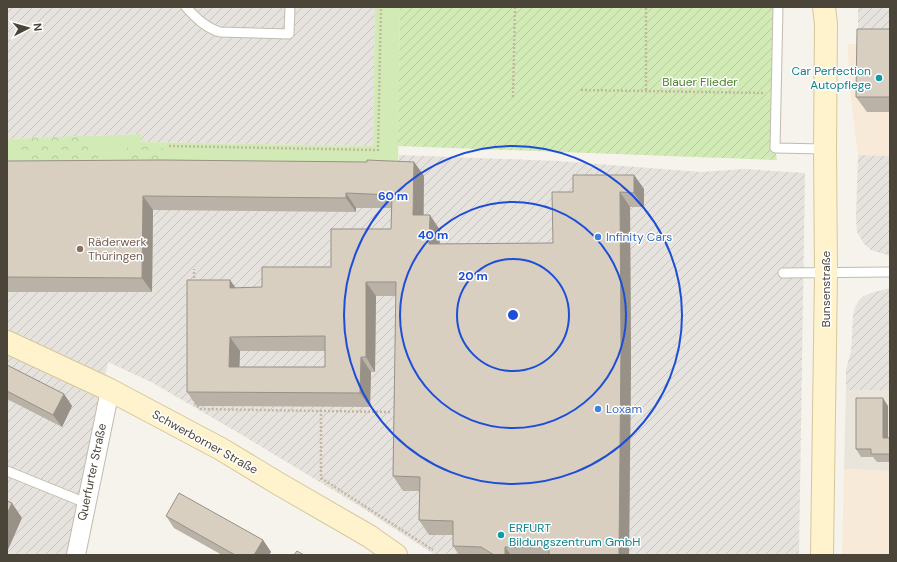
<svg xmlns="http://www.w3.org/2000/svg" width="897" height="562" font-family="'DM Sans',sans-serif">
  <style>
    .residential { fill: #eae5da }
    .commercial { fill: #f7ead8 }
    .industrial { fill: url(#industrial-furrows) }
    .grass { fill: #d2eab5 }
    .forest { fill: url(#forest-crowns) }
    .garden { fill: url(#garden-furrows) }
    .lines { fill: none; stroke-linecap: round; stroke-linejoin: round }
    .lane-casing { stroke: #c2bbae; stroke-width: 11 }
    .street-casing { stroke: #c2bbae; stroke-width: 20 }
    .secondary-casing { stroke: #d6c79b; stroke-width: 24 }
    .path { stroke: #c4b79f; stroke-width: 2.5; stroke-dasharray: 2 2; stroke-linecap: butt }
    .lane { stroke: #fff; stroke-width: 9 }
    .street { stroke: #fff; stroke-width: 18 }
    .secondary { stroke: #fff3cd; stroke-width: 22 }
    .wall { fill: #bab2a6; fill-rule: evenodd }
    .shaded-wall { fill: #979187 }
    .building { fill: #d8cfc1; stroke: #979187; fill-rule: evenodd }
    .ring { fill: none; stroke: #1d4ed8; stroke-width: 2 }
    .culture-dot { fill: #0f9aa8; stroke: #fff; stroke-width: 1.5 }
    .shop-dot { fill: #3f7fe0; stroke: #fff; stroke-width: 1.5 }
    .education-dot { fill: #8d6e63; stroke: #fff; stroke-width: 1.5 }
    .labels { text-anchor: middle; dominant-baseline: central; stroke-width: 3; stroke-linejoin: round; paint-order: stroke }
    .culture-label { font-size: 12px; fill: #0d838f; stroke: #fff; text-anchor: end }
    .park-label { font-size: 12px; fill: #4a7f2a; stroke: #fff }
    .shop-label { font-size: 12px; fill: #366cbe; stroke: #fff; text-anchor: start }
    .education-label { font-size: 12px; fill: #785e54; stroke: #fff; text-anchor: start }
    .street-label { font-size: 12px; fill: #4b4439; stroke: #fff }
    .centre { fill: #1d4ed8; stroke: #fff; stroke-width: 2 }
    .ring-label { font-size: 12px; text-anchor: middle; font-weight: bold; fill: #1d4ed8; stroke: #fff; stroke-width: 3; stroke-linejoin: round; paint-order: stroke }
  </style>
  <defs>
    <pattern id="industrial-furrows" width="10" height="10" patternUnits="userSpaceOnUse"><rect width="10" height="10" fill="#e6e2dd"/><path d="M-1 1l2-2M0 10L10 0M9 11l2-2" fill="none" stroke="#c7c3be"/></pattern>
    <pattern id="forest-crowns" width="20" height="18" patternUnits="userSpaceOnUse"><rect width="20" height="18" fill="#d2eab5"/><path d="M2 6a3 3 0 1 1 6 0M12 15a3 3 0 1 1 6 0" fill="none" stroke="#b6ca9c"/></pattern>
    <pattern id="garden-furrows" width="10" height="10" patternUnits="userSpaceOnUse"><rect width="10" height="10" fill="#d2eab5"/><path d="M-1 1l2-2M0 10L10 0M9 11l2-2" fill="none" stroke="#b6ca9c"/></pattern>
  </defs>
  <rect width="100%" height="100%" fill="#f6f3ec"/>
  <!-- residential -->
  <path class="residential" d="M 846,390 L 890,390 L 890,471 L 844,469 Z"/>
  <!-- commercial -->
  <path class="commercial" d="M 848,44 L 890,44 L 890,156 L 858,155 L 849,84 Z
    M 844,469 L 890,471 L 890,555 L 842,555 Z"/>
  <!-- industrial -->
  <path class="industrial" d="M 7,7 L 375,7 L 373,146 L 141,142 L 140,134 L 7,139 Z
    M 858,7 L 890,7 L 890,44 L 858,44 Z
    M 399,155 L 558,161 L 701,172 L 745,169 L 805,173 L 799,555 L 435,555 L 361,507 L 242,435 L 153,383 L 108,362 L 69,555 L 7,555 L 7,168 L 398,172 Z
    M 858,155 L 890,156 L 890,256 L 871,250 L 864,244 L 857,232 L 856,218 Z
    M 890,288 L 890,390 L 846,390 L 846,370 L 851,351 L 853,315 L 855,307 L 859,301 L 864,296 L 871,293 Z"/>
  <!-- grass -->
  <path class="grass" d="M 375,7 L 400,7 L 398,172 L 7,168 L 7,139 L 141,134 L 141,142 L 373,146 Z"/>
  <!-- forest -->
  <path class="forest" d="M 83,136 L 96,143 L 97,150 L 101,153 L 96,161 L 18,161 L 19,158 L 24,155 L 20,147 L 29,138 Z
    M 131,144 L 137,148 L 146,146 L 165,149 L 165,155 L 167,158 L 160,165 L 124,164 L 126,148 Z"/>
  <!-- garden -->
  <path class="garden" d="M 400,7 L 778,7 L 775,148 L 777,160 L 398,146 Z"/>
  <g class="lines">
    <defs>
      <path id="lane" d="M 186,7 C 196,18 206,28 220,32 L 289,34 L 290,7
        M 778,7 L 775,148 L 825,149
        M 783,273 L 890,272
        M 7,471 L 86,503"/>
      <path id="street" d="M 76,555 L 110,390"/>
      <path id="secondary" d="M 7,342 L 110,390 L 221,449 L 279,484 L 369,536 L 396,555
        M 822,555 L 826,273 L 825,149 L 826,24 L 824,7"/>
    </defs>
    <!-- lane casing -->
    <use href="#lane" class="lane-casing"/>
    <!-- street casing -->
    <use href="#street" class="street-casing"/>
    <!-- secondary casing -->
    <use href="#secondary" class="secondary-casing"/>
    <!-- path -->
    <path class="path" d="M 581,90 L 763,93
      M 646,90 L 646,7
      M 513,97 L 515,7
      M 169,146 L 378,150 L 381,7
      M 194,282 L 194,269
      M 194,399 L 194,402 L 200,409 L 321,411
      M 390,412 L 321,411 L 321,478 L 433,550"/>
    <!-- lane -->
    <use href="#lane" class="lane"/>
    <!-- street -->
    <use href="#street" class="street"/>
    <!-- secondary -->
    <use href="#secondary" class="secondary"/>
  </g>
  <!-- wall -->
  <path class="wall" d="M 890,29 L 890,112 L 867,112 L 856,97 Z
    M 7,161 L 367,162 L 414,162 L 424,176 L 424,215 L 440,230 L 440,244 L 553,243 L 573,192 L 634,175 L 644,189 L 644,207 L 630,207 L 631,361 L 629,555 L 459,555 L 453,546 L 453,535 L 429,535 L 419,520 L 420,491 L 403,491 L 393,476 L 396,296 L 376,296 L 375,372 L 371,372 L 370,407 L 197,406 L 187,392 L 230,280 L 235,288 L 262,287 L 331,267 L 391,229 L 392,208 L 356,208 L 356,212 L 153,210 L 152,292 L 7,292 ZM 240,351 L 325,351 L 325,367 L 239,367 Z
    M 7,365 L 64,394 L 72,406 L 62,427 L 7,399 Z
    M 888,406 L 888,438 L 890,438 L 890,462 L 877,462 L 873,457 L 861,457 L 856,449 Z
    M 166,516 L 263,540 L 271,552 L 269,555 L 222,555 L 174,528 Z"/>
  <!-- shaded-wall -->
  <path class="shaded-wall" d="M 414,162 L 424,176 L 423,229 L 413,215 Z
    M 634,175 L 644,189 L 644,207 L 634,193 Z
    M 620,192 L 630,207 L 631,361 L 629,555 L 619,555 Z
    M 346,193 L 356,208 L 356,212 L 346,198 Z
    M 143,196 L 153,210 L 152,292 L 142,278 Z
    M 430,215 L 440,230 L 439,258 L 429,244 Z
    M 230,280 L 240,294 L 230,288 Z
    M 366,282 L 376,296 L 375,372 L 366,357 Z
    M 230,337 L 240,351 L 239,381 L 229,367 Z
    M 361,357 L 371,372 L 370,407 L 360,393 Z
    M 64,394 L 72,406 L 62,427 L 53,415 Z
    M 883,398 L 888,406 L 888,446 L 883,438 Z
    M 12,503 L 22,518 L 7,552 L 7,514 Z
    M 263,540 L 271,552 L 269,555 L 254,555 Z
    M 505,547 L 511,555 L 505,555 Z"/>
  <!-- building -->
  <path class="building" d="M 857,29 L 890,29 L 890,97 L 856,97 Z
    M 162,160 L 367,162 L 367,160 L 414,162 L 413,215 L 430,215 L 429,244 L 553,243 L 552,192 L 573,192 L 573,175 L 634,175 L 634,193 L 620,192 L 621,347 L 619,555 L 549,555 L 549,547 L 505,547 L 505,555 L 494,555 L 481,547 L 453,546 L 453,521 L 419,520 L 420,477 L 393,476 L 396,282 L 366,282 L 366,357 L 361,357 L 360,393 L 187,392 L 187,280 L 230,280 L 230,288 L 262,287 L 262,267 L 331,267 L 331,229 L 391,229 L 392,195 L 346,193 L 346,198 L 143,196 L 142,278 L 7,277 L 7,161 ZM 325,336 L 325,367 L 229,367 L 230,337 Z
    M 7,365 L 64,394 L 53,415 L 7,391 Z
    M 856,398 L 883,398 L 883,438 L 890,438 L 890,454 L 871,454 L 871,449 L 856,449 Z
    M 179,493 L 263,540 L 254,555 L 235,555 L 166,516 Z
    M 7,501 L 12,503 L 7,514 Z
    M 297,551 L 304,555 L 294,555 Z"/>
  <!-- distance rings -->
  <g class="ring">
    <circle cx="513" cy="315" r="56"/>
    <circle cx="513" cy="315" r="113"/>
    <circle cx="513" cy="315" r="169"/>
  </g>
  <!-- markers -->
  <g class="culture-dot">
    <circle cx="879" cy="78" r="4"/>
    <circle cx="501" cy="535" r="4"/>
  </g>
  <g class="shop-dot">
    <circle cx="598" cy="237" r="4"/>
    <circle cx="598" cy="409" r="4"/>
  </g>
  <circle class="education-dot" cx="80" cy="249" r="4"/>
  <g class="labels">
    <!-- culture labels -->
    <g class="culture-label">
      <text x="871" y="71">Car Perfection<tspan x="871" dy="14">Autopflege</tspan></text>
      <text x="509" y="528" text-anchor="start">ERFURT<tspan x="509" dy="14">Bildungszentrum GmbH</tspan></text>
    </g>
    <!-- park labels -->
    <g class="park-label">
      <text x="700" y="82">Blauer Flieder</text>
    </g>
    <!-- shop labels -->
    <g class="shop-label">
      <text x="606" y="237">Infinity Cars</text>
      <text x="606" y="409">Loxam</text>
    </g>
    <!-- education labels -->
    <g class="education-label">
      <text x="88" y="242">Räderwerk<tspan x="88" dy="14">Thüringen</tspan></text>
    </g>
    <!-- street labels -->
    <g class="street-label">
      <text transform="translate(826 289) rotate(-90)">Bunsenstraße</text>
      <text transform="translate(205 442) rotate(29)">Schwerborner Straße</text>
      <text transform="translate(92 472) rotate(-78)">Querfurter Straße</text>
    </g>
  </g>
  <circle cx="513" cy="315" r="6" class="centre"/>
  <g class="ring-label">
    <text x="393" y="200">60 m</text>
    <text x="433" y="239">40 m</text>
    <text x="473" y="280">20 m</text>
  </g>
  <!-- border -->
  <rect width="897" height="562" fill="none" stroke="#4b4439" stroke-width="16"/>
  <!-- north arrow -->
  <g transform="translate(28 28) rotate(84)" stroke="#ffffff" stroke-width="3" paint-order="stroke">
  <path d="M0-3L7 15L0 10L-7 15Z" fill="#4b4439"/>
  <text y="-6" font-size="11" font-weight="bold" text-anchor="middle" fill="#4b4439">N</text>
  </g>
</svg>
